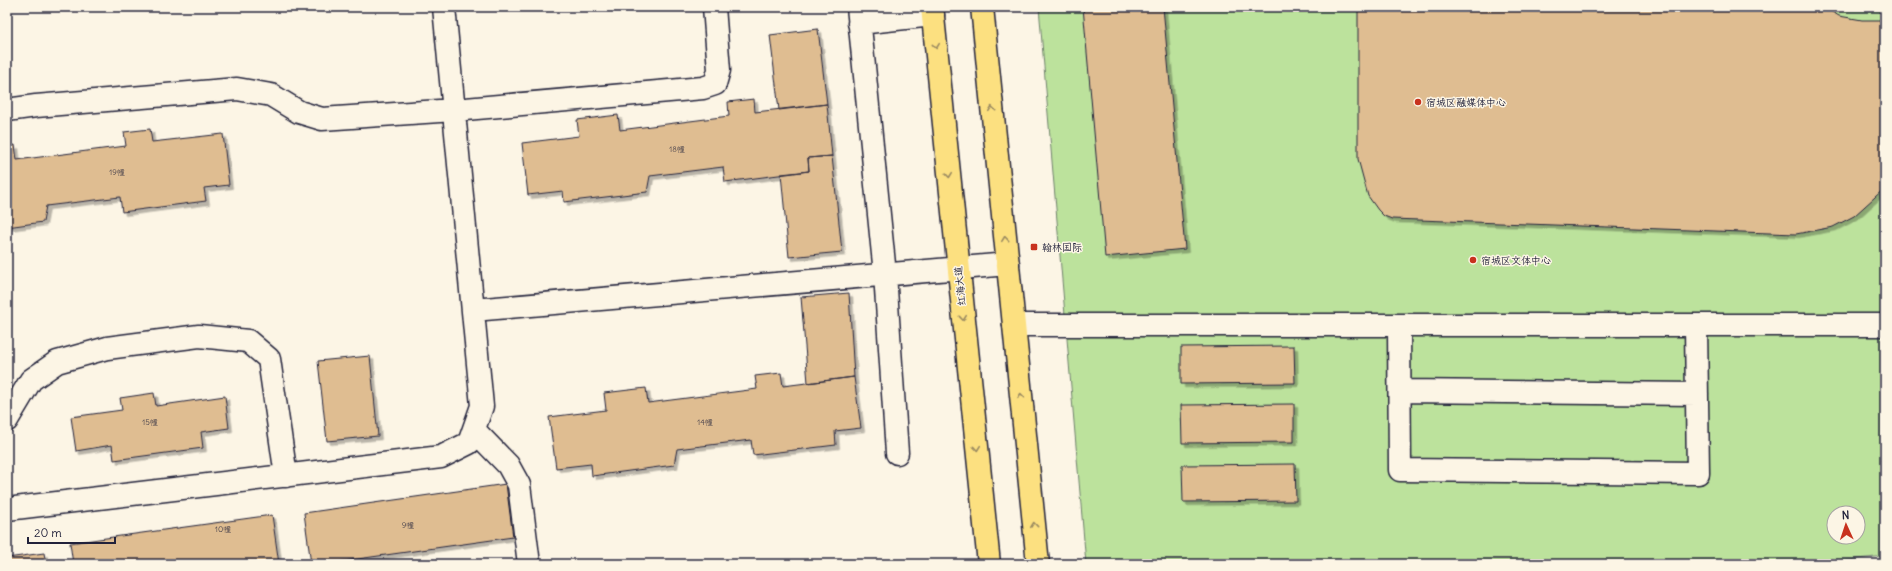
<svg xmlns="http://www.w3.org/2000/svg" width="1892" height="571" font-family="Delius,'LXGW WenKai TC',sans-serif">
  <style>
    .green { fill: #bce29c; stroke: #6f826c; fill-rule: evenodd }
    .building { fill: #dfbd91; stroke: #22223b; filter: url(#shadow) }
    .lines { fill: none; stroke-linecap: round; stroke-linejoin: round }
    .minor-casing { stroke: #22223b; stroke-width: 25 }
    .major-casing { stroke: #22223b; stroke-width: 25 }
    .minor { stroke: #fcf5e5; stroke-width: 22 }
    .major { stroke: #fce080; stroke-width: 22 }
    .oneway { stroke: #9a8a61 }
    .poi-dot { fill: #c8321e; stroke: #fcf5e5; stroke-width: 1.5 }
    .labels { text-anchor: middle; dominant-baseline: central; stroke-width: 3; stroke-linejoin: round; paint-order: stroke }
    .number-label { font-size: 8px; fill: #514950 }
    .poi-label { font-size: 10px; fill: #22223b; stroke: #fcf5e5; text-anchor: start }
    .street-label { font-size: 10px; fill: #22223b; stroke: #fcf5e5 }
  </style>
  <defs>
    <filter id="shadow"><feDropShadow dx="3.5" dy="3.5" stdDeviation="0" flood-color="#0004"/></filter>
  </defs>
  <rect width="100%" height="100%" fill="#fcf5e5"/>
  <filter id="ink" filterUnits="userSpaceOnUse"><feTurbulence type="fractalNoise" baseFrequency=".025" numOctaves="2"/><feDisplacementMap in="SourceGraphic" scale="8" xChannelSelector="R" yChannelSelector="G"/><feConvolveMatrix kernelMatrix="1 2 1 2 8 2 1 2 1" color-interpolation-filters="sRGB"/></filter>
  <g filter="url(#ink)">
    <!-- green -->
    <path class="green" d="M 1039,7 L 1885,7 L 1885,556 L 1811,564 L 1086,564 ZM 1834,513 L 1858,513 L 1858,537 L 1834,537 Z"/>
    <!-- building -->
    <path class="building" d="M 1083,7 L 1163,7 L 1185,249 L 1105,257 Z
      M 1358,7 L 1824,7 L 1839,16 L 1862,20 L 1885,20 L 1885,188 L 1854,216 L 1833,227 L 1796,234 L 1392,219 L 1384,216 L 1378,210 L 1368,196 L 1358,159 Z
      M 818,29 L 827,104 L 779,110 L 770,35 Z
      M 754,99 L 755,112 L 827,104 L 832,156 L 808,158 L 809,171 L 725,182 L 723,167 L 650,176 L 647,192 L 564,202 L 563,191 L 528,195 L 522,143 L 579,136 L 577,120 L 618,115 L 620,130 L 729,116 L 728,102 Z
      M 150,129 L 152,142 L 223,134 L 229,185 L 204,188 L 206,201 L 122,212 L 120,197 L 46,206 L 43,222 L 7,227 L 7,146 L 15,145 L 17,160 L 126,146 L 124,132 Z
      M 832,156 L 842,252 L 789,257 L 781,174 L 809,171 L 808,158 Z
      M 849,293 L 854,377 L 808,383 L 801,297 Z
      M 1294,346 L 1295,383 L 1181,384 L 1181,347 Z
      M 370,356 L 378,436 L 327,441 L 318,361 Z
      M 781,373 L 783,386 L 854,377 L 861,428 L 835,431 L 836,445 L 753,455 L 751,440 L 677,449 L 674,465 L 592,476 L 591,464 L 556,468 L 549,417 L 606,410 L 604,393 L 646,388 L 648,403 L 757,389 L 755,376 Z
      M 154,393 L 156,406 L 225,396 L 229,428 L 201,432 L 203,448 L 114,460 L 112,445 L 76,451 L 71,417 L 122,410 L 120,398 Z
      M 1294,404 L 1294,442 L 1182,443 L 1181,405 Z
      M 1295,464 L 1296,501 L 1183,502 L 1182,465 Z
      M 506,484 L 513,537 L 322,564 L 311,564 L 304,513 Z
      M 272,515 L 279,564 L 73,564 L 70,543 Z
      M 44,553 L 46,564 L 7,564 L 7,558 Z"/>
    <g class="lines">
      <defs>
        <path id="minor" d="M 858,7 L 885,274 L 897,453
          M 859,23 L 933,15
          M 7,110 L 36,106 L 237,89 L 271,95 L 299,112 L 322,119 L 454,110 L 703,88 L 715,84 L 719,70 L 714,7
          M 473,310 L 1008,264
          M 1014,325 L 1885,325
          M 1399,326 L 1400,470 L 1698,473 L 1696,326
          M 1400,391 L 1697,394
          M 7,420 L 31,380 L 57,362 L 107,348 L 199,336 L 248,341 L 269,359 L 286,476
          M 474,430 L 508,465 L 519,485 L 529,564
          M 7,509 L 441,457 L 469,443 L 482,406 L 444,7"/>
        <path id="major" d="M 932,7 L 989,564
          M 982,7 L 1038,564"/>
      </defs>
      <!-- minor casing -->
      <use href="#minor" class="minor-casing"/>
      <!-- major casing -->
      <use href="#major" class="major-casing"/>
      <!-- minor -->
      <use href="#minor" class="minor"/>
      <!-- major -->
      <use href="#major" class="major"/>
    </g>
    <!-- one-way arrows -->
    <defs><path id="oneway-chevron" d="M-2-3.5L2.5 0L-2 3.5" fill="none" stroke-width="1.6" stroke-linecap="round" stroke-linejoin="round"/></defs>
    <g class="oneway">
      <use href="#oneway-chevron" transform="translate(936 46) rotate(84)"/>
      <use href="#oneway-chevron" transform="translate(992 109) rotate(-96)"/>
      <use href="#oneway-chevron" transform="translate(949 175) rotate(84)"/>
      <use href="#oneway-chevron" transform="translate(1005 239) rotate(-96)"/>
      <use href="#oneway-chevron" transform="translate(963 318) rotate(84)"/>
      <use href="#oneway-chevron" transform="translate(1021 396) rotate(-96)"/>
      <use href="#oneway-chevron" transform="translate(977 448) rotate(84)"/>
      <use href="#oneway-chevron" transform="translate(1034 525) rotate(-96)"/>
    </g>
  </g>
  <!-- markers -->
  <g class="poi-dot">
    <circle cx="1418" cy="102" r="4"/>
    <rect x="1030" y="243" width="8" height="8" rx="2"/>
    <circle cx="1473" cy="260" r="4"/>
  </g>
  <g class="labels">
    <!-- number labels -->
    <g class="number-label">
      <text x="677" y="149">18幢</text>
      <text x="117" y="172">19幢</text>
      <text x="150" y="422">15幢</text>
      <text x="705" y="422">14幢</text>
      <text x="408" y="525">9幢</text>
      <text x="223" y="529">10幢</text>
    </g>
    <!-- poi labels -->
    <g class="poi-label">
      <text x="1426" y="102">宿城区融媒体中心</text>
      <text x="1042" y="247">翰林国际</text>
      <text x="1481" y="260">宿城区文体中心</text>
    </g>
    <!-- street labels -->
    <g class="street-label">
      <text transform="translate(960 286) rotate(-96)">红海大道</text>
    </g>
  </g>
  <!-- margin -->
  <rect width="1892" height="571" fill="none" stroke="#fcf5e5" stroke-width="24"/>
  <rect x="12" y="12" width="1868" height="547" fill="none" stroke="#22223b" stroke-width="1.5" filter="url(#ink)"/>
  <!-- north arrow -->
  <g transform="translate(1846 525) rotate(357)"><circle r="19" fill="#fcf5e5" stroke="#a5a1a1"/>
  <path d="M0-3L7 15L0 10L-7 15Z" fill="#c8321e"/>
  <text y="-6" font-size="11" font-weight="bold" text-anchor="middle" fill="#22223b">N</text>
  </g>
  <!-- scale -->
  <path d="M28 537v6h87v-6" fill="none" stroke="#22223b" stroke-width="2"/>
  <text x="34" y="537" font-size="12" fill="#22223b" stroke="#fcf5e5" stroke-width="3" paint-order="stroke">20 m</text>
</svg>
